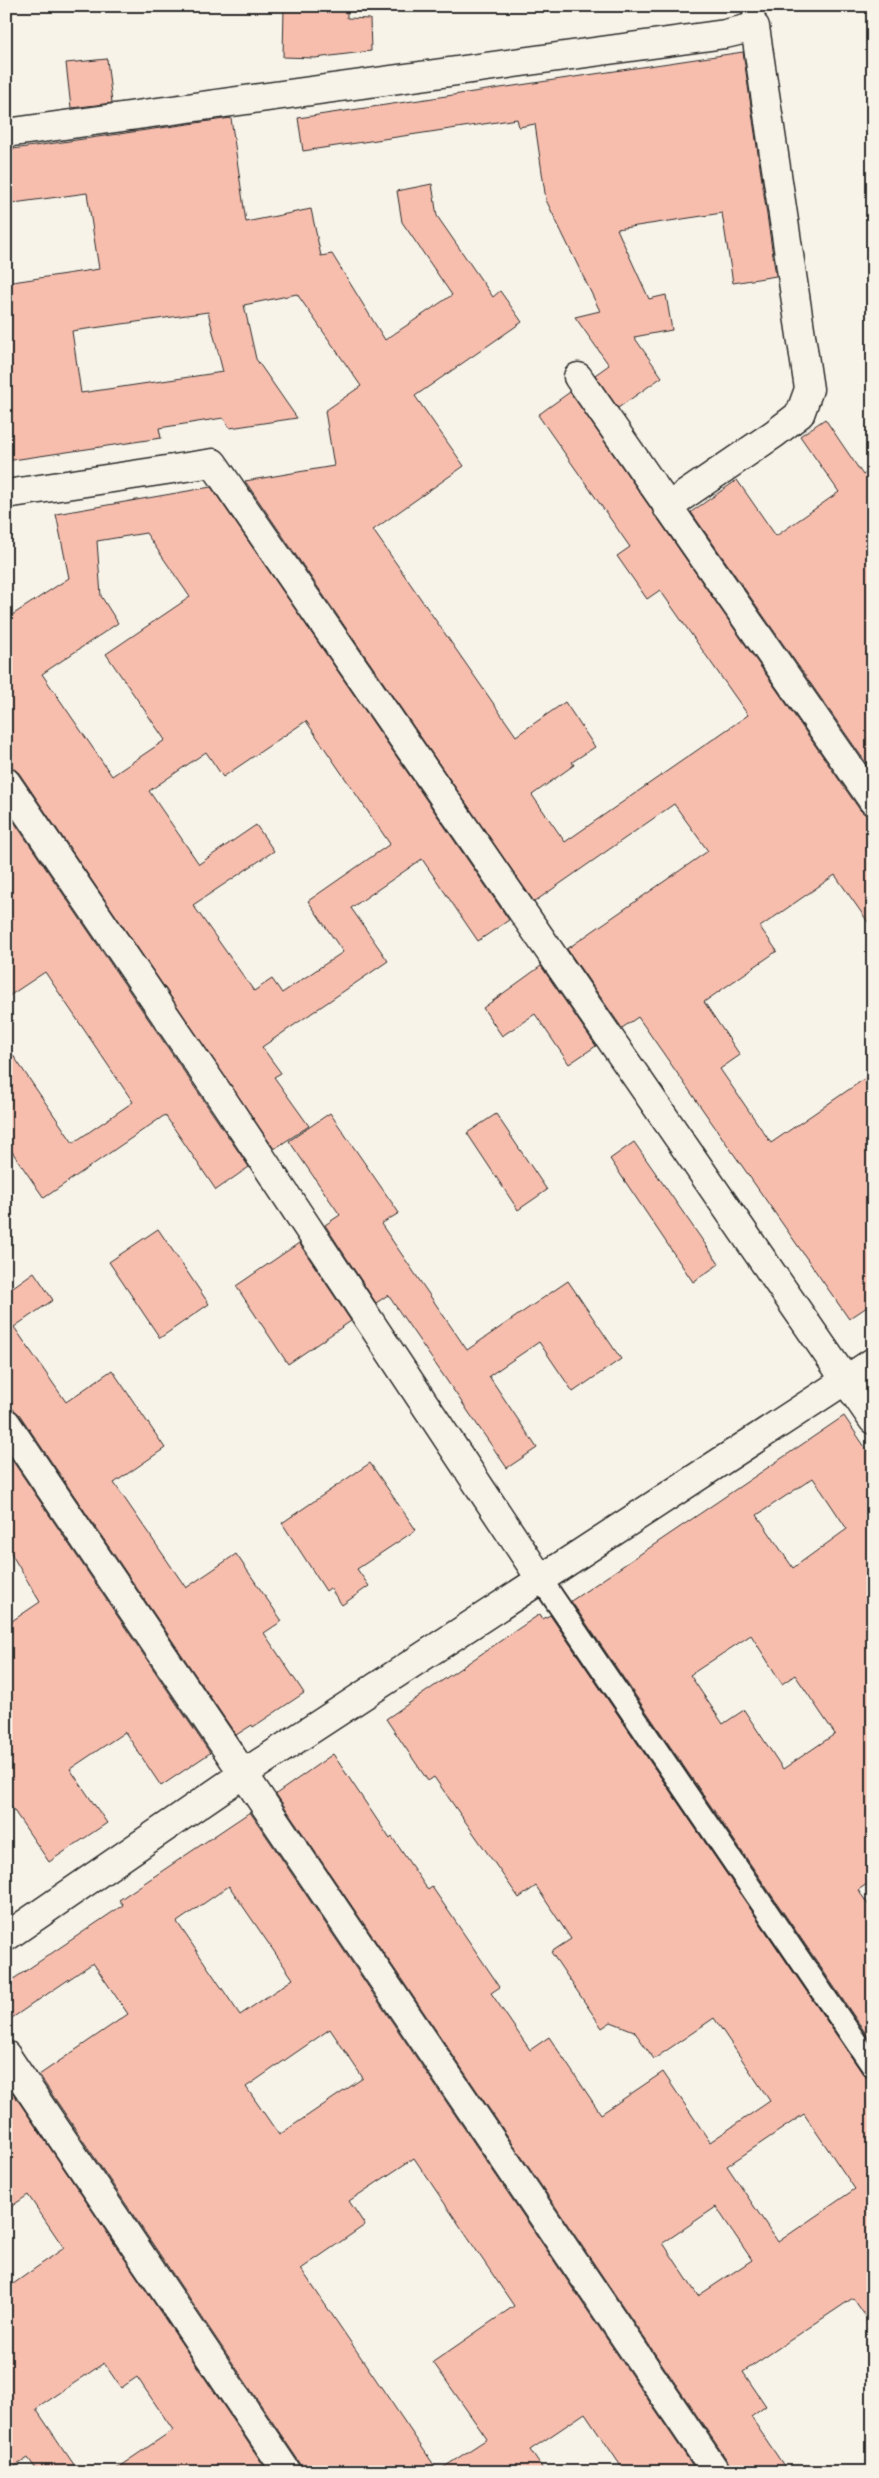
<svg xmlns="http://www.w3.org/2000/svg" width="879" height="2478" font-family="'Comic Neue',sans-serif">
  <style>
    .building { fill: #f7beae; stroke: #2b2b2b; fill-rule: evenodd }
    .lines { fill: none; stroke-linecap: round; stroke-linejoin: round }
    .lane-casing { stroke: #2b2b2b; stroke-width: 25 }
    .street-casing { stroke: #2b2b2b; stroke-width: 31 }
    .lane { stroke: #f7f3e8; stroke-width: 21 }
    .street { stroke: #f7f3e8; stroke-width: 28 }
  </style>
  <rect width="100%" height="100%" fill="#f7f3e8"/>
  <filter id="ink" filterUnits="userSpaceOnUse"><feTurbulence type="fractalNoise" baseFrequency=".02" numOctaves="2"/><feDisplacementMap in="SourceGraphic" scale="10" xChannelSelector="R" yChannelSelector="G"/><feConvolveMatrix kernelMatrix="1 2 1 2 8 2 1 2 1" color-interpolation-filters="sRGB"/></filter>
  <g filter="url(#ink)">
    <!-- building -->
    <path class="building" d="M 284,6 L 347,6 L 347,18 L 370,19 L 371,51 L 315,58 L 283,57 Z
      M 743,52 L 776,276 L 733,283 L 722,213 L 617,229 L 649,299 L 666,295 L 672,330 L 634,337 L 662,377 L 618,408 L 595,375 L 609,365 L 575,317 L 600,311 L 546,200 L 535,124 L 519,127 L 517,119 L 303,151 L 298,118 Z
      M 107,59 L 112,103 L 71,108 L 66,63 Z
      M 231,118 L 246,222 L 311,209 L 321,256 L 332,254 L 385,340 L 452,295 L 402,222 L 397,191 L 432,184 L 437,216 L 493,297 L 500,291 L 522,322 L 415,396 L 464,466 L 373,530 L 516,736 L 565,702 L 595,747 L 572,762 L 574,765 L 532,795 L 565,842 L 748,715 L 660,590 L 647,599 L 617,556 L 630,547 L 538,415 L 570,392 L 860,810 L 866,815 L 873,816 L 873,929 L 835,875 L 760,927 L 777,951 L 704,1002 L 740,1055 L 720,1069 L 771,1143 L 873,1073 L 873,1303 L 849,1319 L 638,1017 L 622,1028 L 567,949 L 708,851 L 674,804 L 534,902 L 245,481 L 334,466 L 325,411 L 361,386 L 297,294 L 244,305 L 256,359 L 297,418 L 230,428 L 223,418 L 159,428 L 161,438 L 6,461 L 6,283 L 99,269 L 87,193 L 6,204 L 6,150 ZM 208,312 L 223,372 L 81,393 L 72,331 Z
      M 825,419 L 863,475 L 873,468 L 873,773 L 691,512 L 737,480 L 776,536 L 839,492 L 800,436 Z
      M 211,487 L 509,920 L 478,941 L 422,859 L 351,908 L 388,961 L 262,1047 L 281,1073 L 274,1077 L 309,1126 L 274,1149 L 19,773 L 13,768 L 6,767 L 6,619 L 69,578 L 56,514 ZM 146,533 L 190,597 L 106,654 L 165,740 L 112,776 L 42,674 L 118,623 L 101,596 L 97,541 ZM 306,721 L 390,844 L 308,901 L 343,952 L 282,993 L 272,979 L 254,991 L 193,905 L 274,851 L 256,825 L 199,864 L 149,791 L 206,752 L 223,777 Z
      M 6,810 L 249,1167 L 216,1190 L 165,1115 L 44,1198 L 6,1143 L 6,1045 L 73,1143 L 133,1102 L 45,972 L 6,998 Z
      M 541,966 L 596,1046 L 569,1064 L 535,1014 L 502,1036 L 483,1008 Z
      M 330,1113 L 399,1213 L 381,1224 L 467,1350 L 568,1281 L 621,1359 L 573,1392 L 539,1342 L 489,1376 L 537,1448 L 507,1468 L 388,1295 L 376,1303 L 325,1225 L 340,1215 L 289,1141 Z
      M 496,1114 L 547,1190 L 518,1210 L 467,1133 Z
      M 634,1142 L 719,1264 L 693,1282 L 610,1159 Z
      M 158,1229 L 209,1304 L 160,1338 L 109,1262 Z
      M 299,1243 L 351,1321 L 288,1364 L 236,1286 Z
      M 34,1272 L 53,1300 L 14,1327 L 66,1402 L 112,1370 L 165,1448 L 114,1483 L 186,1588 L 236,1554 L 282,1621 L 264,1633 L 304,1693 L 253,1727 L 252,1725 L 236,1735 L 19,1414 L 13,1409 L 6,1408 L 6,1292 Z
      M 844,1416 L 873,1459 L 873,1880 L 858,1890 L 873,1911 L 873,2044 L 571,1601 ZM 813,1478 L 847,1529 L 793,1568 L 757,1515 ZM 751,1635 L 782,1684 L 795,1675 L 835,1734 L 783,1769 L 744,1710 L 723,1724 L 690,1675 Z
      M 6,1451 L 210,1753 L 161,1786 L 125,1732 L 70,1769 L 107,1823 L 49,1862 L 6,1799 L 6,1625 L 40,1602 L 6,1545 Z
      M 370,1463 L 416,1530 L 357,1569 L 369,1586 L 342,1605 L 330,1588 L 326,1591 L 282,1523 Z
      M 540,1614 L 543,1619 L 550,1615 L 863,2074 L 873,2079 L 873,2327 L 853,2298 L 743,2372 L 766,2406 L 751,2417 L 788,2472 L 731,2472 L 729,2463 L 276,1794 L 333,1754 L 390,1839 L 392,1837 L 428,1890 L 432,1887 L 500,1987 L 491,1993 L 530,2050 L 549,2037 L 601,2114 L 663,2072 L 710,2142 L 770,2101 L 714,2018 L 654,2059 L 634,2031 L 611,2022 L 602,2028 L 551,1952 L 571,1939 L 536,1886 L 519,1898 L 434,1777 L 428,1781 L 386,1719 ZM 804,2114 L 855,2189 L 778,2242 L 727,2166 ZM 716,2207 L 752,2260 L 698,2296 L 663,2243 Z
      M 250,1812 L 697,2472 L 625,2472 L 585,2413 L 530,2450 L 545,2472 L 302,2472 L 300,2463 L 39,2075 L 128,2014 L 93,1963 L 6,2022 L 6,1984 L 123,1905 L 119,1900 ZM 229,1886 L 293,1979 L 240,2015 L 177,1922 ZM 330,2029 L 363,2078 L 279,2135 L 246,2087 ZM 414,2158 L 514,2306 L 433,2362 L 487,2439 L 438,2471 L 301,2269 L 365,2225 L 349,2201 Z
      M 13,2093 L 268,2472 L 111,2472 L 173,2430 L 137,2377 L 121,2388 L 104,2363 L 36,2409 L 79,2472 L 38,2472 L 28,2458 L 6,2472 L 6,2289 L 64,2248 L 28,2195 L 6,2210 L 6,2098 Z"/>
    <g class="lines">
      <defs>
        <path id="lane" d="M 753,6 L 755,27
          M 540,1578 L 873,2067"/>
        <path id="street" d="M 6,133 L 725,34 L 755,27 L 809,389 L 800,414 L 774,434 L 667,507
          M 578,377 L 873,801
          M 6,494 L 213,463 L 873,1420
          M 6,782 L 225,1103 L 540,1578
          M 6,1423 L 716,2472
          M 6,1937 L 243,1774 L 873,1362
          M 6,2055 L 287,2472"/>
      </defs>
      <!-- lane casing -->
      <use href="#lane" class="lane-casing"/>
      <!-- street casing -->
      <use href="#street" class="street-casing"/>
      <!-- lane -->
      <use href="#lane" class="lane"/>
      <!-- street -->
      <use href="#street" class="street"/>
    </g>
  </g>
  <!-- margin -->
  <rect width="879" height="2478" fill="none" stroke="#f7f3e8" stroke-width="25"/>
  <rect x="12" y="12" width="854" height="2453" fill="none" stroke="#2b2b2b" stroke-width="2" filter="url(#ink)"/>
</svg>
